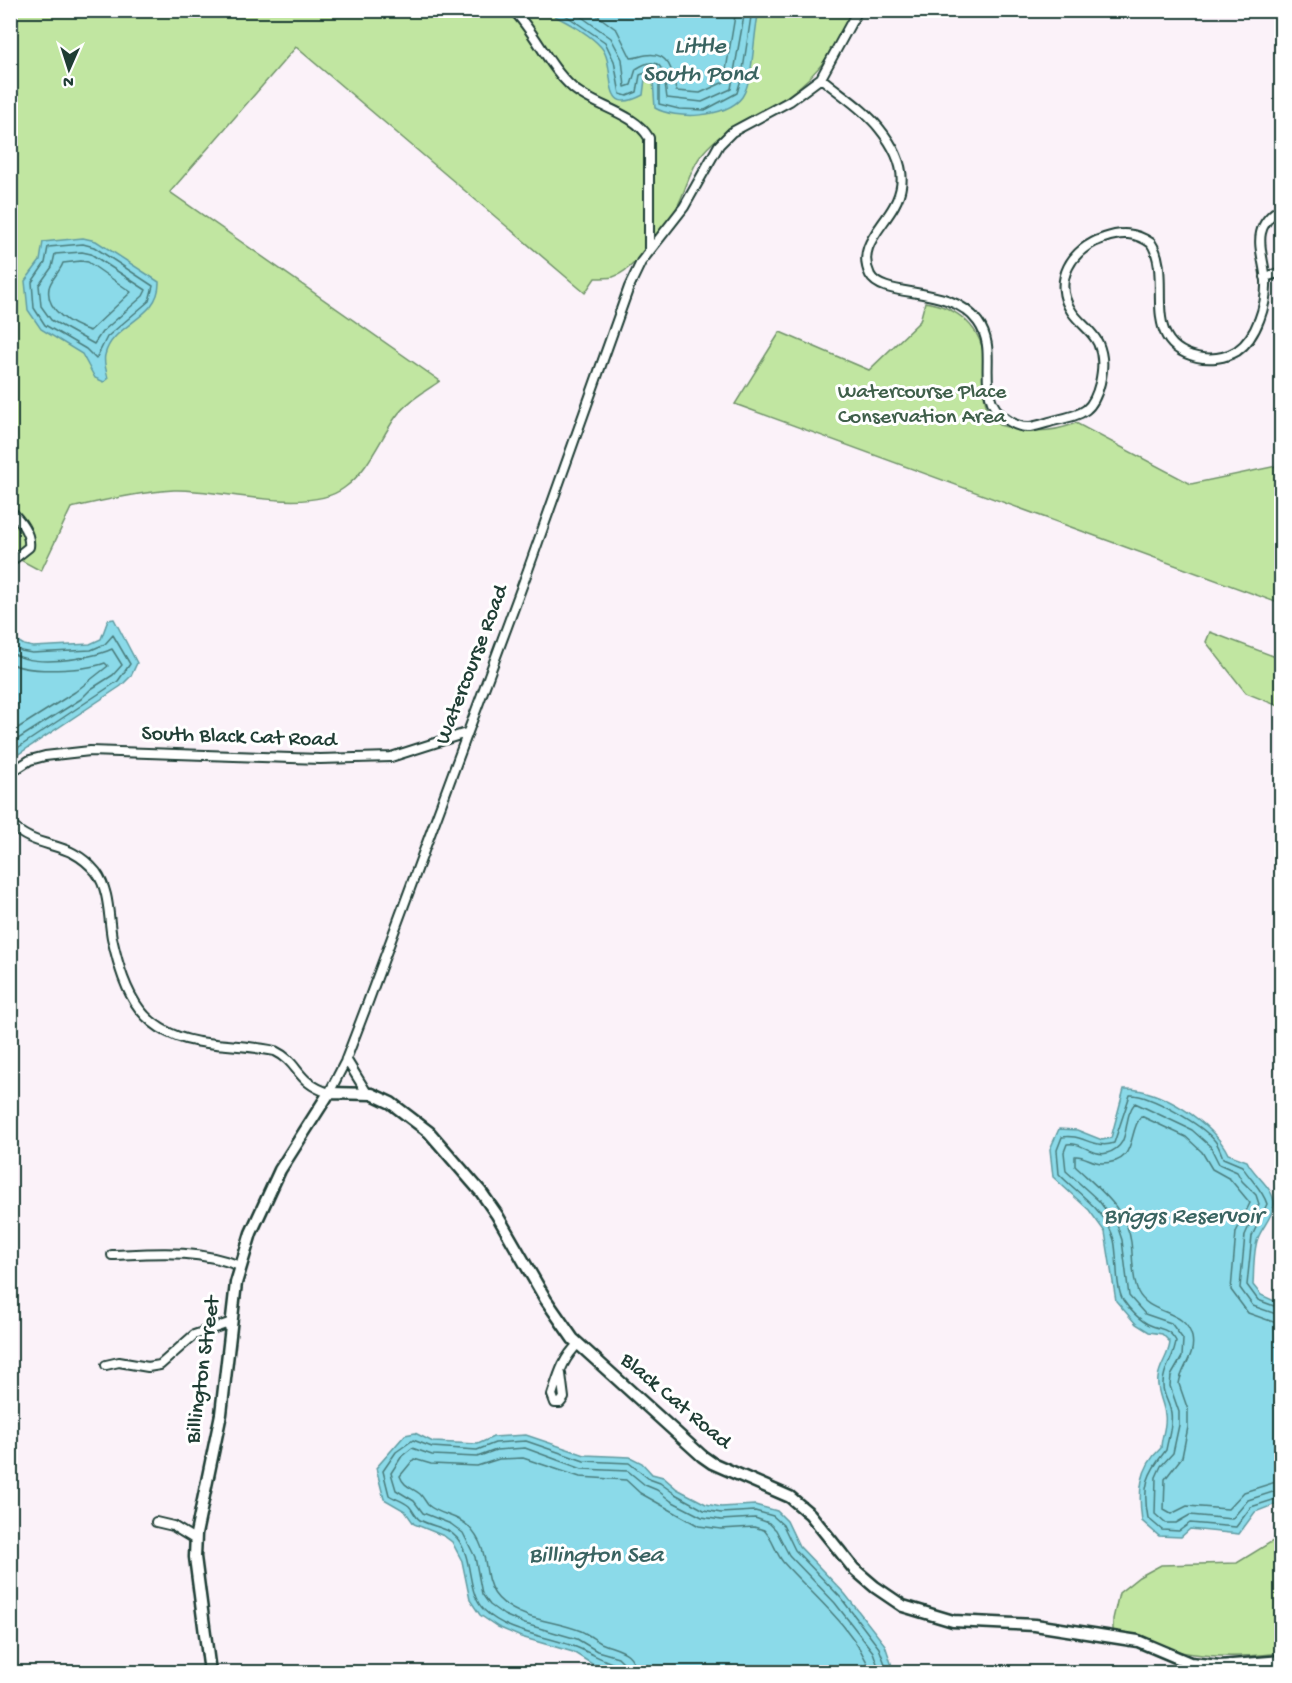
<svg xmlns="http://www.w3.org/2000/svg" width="1292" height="1683" font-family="'Gochi Hand',sans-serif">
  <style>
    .green { fill: #c1e6a1; stroke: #70926a; stroke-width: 1.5 }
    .water { fill: #8bdae9; stroke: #609ba1; stroke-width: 1.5 }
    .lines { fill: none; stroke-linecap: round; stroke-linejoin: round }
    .shore { stroke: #4a7c7c; stroke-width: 1.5 }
    .street-casing { stroke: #1f3d34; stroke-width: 12 }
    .secondary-casing { stroke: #1f3d34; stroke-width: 15 }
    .street { stroke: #fff; stroke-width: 8 }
    .secondary { stroke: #fff; stroke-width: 10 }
    .labels { text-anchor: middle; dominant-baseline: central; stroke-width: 6; stroke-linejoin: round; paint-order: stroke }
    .park-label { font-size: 22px; fill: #3f5f4a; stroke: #fff }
    .street-label { font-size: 22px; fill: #1f3d34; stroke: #fff }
    .water-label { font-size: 24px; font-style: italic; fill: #3a6461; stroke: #fff }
  </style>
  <rect width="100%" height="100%" fill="#fbf2f9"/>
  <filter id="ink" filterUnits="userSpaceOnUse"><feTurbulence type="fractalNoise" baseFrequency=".0167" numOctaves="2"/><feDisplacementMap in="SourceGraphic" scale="12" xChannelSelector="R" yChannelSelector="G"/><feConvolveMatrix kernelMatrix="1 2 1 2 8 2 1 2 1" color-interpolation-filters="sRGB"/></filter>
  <g filter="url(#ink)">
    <!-- green -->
    <path class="green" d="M 11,11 L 853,11 C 830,57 815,81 769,108 C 745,122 720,131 702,154 C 690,169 687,187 679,203 C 669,225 636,269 613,277 C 608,278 601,278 595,278 L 585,293 L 296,47 L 170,192 L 440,381 C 424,392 406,402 395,418 C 379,441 368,471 344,488 C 307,516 218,488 174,490 C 139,492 104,500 71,508 L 41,571 L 19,559 L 11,562 Z
      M 925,302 C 957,307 984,328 984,363 C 985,379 981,395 988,410 C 991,415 996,420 999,425 C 1027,432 1049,434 1076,423 L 1191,484 L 1281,465 L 1281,604 L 735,404 L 780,332 L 869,370 L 920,321 Z
      M 1210,632 L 1281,659 L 1281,707 L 1246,693 L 1206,642 Z
      M 1281,1536 L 1281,1653 C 1248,1657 1214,1658 1180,1652 C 1157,1647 1136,1639 1113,1635 L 1113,1619 L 1119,1593 L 1139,1577 L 1161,1565 L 1237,1563 Z"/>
    <!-- water -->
    <path class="water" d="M 546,11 L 759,11 C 753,34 754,79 742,97 C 727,118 675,120 655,108 L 653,80 L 649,77 L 645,79 L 643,95 C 598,119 618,66 601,47 C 587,31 563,21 546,11 Z
      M 83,238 L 96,241 L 159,282 C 160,319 112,323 105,355 C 103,362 107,372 108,379 L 104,382 L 95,378 L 82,354 L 41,329 L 28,310 L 25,281 L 40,261 L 43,242 Z
      M 114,619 L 137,663 L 131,676 L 121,686 L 11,759 L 11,637 L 24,645 L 33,647 L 90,644 L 101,639 L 108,620 Z
      M 1124,1089 C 1158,1087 1214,1123 1228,1154 L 1247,1161 C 1253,1175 1274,1187 1274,1204 C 1273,1217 1262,1227 1258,1238 C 1253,1251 1254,1270 1253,1285 L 1261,1295 L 1281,1304 L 1281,1502 L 1255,1512 L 1239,1534 L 1190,1529 L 1181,1537 L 1159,1536 L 1142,1521 C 1138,1493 1139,1468 1161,1448 C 1161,1437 1167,1426 1165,1415 C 1164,1402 1156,1392 1158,1378 C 1159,1365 1169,1356 1170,1342 L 1162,1334 L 1149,1332 L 1136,1324 L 1116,1301 L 1105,1232 L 1089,1210 L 1053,1177 L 1050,1149 L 1059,1129 L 1077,1130 L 1102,1140 L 1111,1138 Z
      M 415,1433 L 433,1442 L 478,1444 L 493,1437 L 526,1435 L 585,1455 L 630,1457 L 642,1463 L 652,1474 L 663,1477 L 677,1489 L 706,1504 L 721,1507 L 755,1505 L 777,1511 L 787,1521 L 799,1546 L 845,1594 L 885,1645 L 894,1672 L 619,1672 L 592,1664 L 573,1652 L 521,1637 L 498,1627 L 480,1615 L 470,1600 L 462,1561 L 452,1542 L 444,1536 L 414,1524 L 405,1511 L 384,1499 L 376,1468 L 405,1435 Z"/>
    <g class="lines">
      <!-- shore -->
      <path class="shore" d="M 558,10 L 605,42 L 614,61 L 620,94 L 627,96 L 637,92 L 640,75 L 651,71 L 659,78 L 659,104 L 679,109 L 705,110 L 737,93 L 742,76 L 752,10
        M 572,10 L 611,38 L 622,59 L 625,87 L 631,85 L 636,69 C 667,49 664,82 667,98 L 702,102 L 731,89 L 745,10
        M 590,10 L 617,30 L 631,58 C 636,58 640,56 646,55 C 670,51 673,73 676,91 L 700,93 L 724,82 L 736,10
        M 83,244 L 94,247 L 153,286 L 149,301 L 107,337 L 96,359 L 86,349 L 45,325 L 34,308 L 32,282 L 45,263 L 48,247 Z
        M 82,252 L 91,254 L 146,290 L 143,296 L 102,332 L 94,344 L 51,320 L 41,306 L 39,285 L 52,267 L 55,254 Z
        M 81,261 L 88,262 L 131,292 L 90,331 C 72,325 45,311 49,288 C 50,280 60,272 63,263 Z
        M 10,643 L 21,651 L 32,653 L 91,650 L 105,644 L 113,635 L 130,664 L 118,681 L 10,753
        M 10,651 C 30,669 90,659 112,649 L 122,665 L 113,675 L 91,689 L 81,699 L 10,744
        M 10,663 C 29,674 85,670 105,663 L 108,666 L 75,692 L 10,733
        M 1282,1309 L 1258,1300 L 1247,1285 L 1252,1236 L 1267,1204 C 1262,1188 1250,1180 1242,1166 L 1223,1158 C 1221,1153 1219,1146 1215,1141 C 1202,1125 1150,1094 1130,1095 L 1114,1143 C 1095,1150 1081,1133 1062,1137 L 1057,1150 L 1059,1174 C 1078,1194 1107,1211 1114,1240 C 1118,1256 1115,1287 1123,1300 C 1129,1309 1140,1321 1150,1325 C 1161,1330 1169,1328 1176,1341 C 1175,1358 1162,1369 1163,1386 C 1163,1395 1170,1404 1171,1413 C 1173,1424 1168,1439 1166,1450 C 1147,1474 1142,1486 1148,1518 L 1162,1530 L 1179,1531 L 1190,1523 L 1236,1527 L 1251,1507 L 1282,1497
        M 1282,1316 L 1253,1306 L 1240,1288 L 1245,1235 L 1259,1204 L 1256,1195 L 1242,1181 L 1237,1172 L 1219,1164 L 1210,1146 L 1192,1130 L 1135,1103 C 1121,1119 1133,1146 1107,1153 C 1093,1157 1081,1141 1067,1144 L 1064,1152 L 1066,1171 L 1099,1201 L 1117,1225 L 1122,1240 L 1129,1296 L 1145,1314 L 1171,1323 L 1183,1339 L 1182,1357 L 1171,1376 L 1170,1386 L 1179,1412 L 1179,1425 L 1173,1453 L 1161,1466 L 1156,1477 L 1155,1514 L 1165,1523 L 1176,1523 L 1190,1515 L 1232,1519 L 1248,1500 L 1282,1489
        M 1282,1325 L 1248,1313 L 1231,1290 L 1236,1232 L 1250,1203 L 1230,1179 L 1212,1169 L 1202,1152 L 1186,1137 L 1141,1116 C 1127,1134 1138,1163 1102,1163 C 1092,1163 1084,1155 1075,1156 L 1075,1166 C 1098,1188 1127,1209 1131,1242 C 1133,1257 1132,1279 1138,1292 C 1150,1316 1185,1308 1192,1337 C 1196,1356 1181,1367 1179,1384 L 1188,1410 L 1188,1427 L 1182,1457 L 1165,1479 L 1164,1510 L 1171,1514 L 1187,1506 L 1228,1509 L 1244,1492 L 1282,1480
        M 619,1672 L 615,1664 C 599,1659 587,1651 573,1646 C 544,1635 507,1633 484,1610 C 466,1592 474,1559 457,1538 C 448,1527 432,1527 420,1520 C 415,1517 413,1510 409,1506 C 403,1501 395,1499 389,1495 L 383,1471 L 396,1452 L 413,1440 L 432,1447 L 477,1450 L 495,1443 L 526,1441 L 584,1461 L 629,1463 L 649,1479 L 660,1483 L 675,1494 L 704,1510 L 721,1513 L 755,1511 L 773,1516 L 783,1525 L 795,1550 L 841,1598 L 879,1648 L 888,1672
        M 626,1672 L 624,1663 L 618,1657 L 597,1651 L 577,1639 L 525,1624 L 504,1615 L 490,1605 L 482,1594 L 475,1557 L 463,1533 L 451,1524 L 423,1513 L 414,1501 L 396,1490 L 391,1473 L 402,1456 L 412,1448 L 432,1455 L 477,1457 L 496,1450 L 525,1448 L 582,1469 L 628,1471 L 645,1485 L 657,1490 L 671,1501 L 702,1517 L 721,1520 L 755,1518 L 769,1523 L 776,1530 L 789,1555 L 835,1603 L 873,1652 L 880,1672
        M 635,1672 C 635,1650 617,1650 601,1643 C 594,1639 588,1634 581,1631 C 564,1624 545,1622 528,1616 C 466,1593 502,1561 468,1526 C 457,1515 439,1515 428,1505 C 425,1501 423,1497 420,1494 C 411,1487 404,1487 400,1476 L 414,1459 L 431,1464 L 477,1466 L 499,1459 L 523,1458 L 580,1477 L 626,1480 L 640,1493 L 699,1526 L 721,1529 L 754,1527 L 764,1530 C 773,1539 775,1552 783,1562 C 813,1596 855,1628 871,1672"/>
      <defs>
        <path id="street" d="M 513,10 C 536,33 548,66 573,88 C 595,107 634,112 649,138 L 649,251
          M 821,78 C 840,94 864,109 879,128 C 944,208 846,225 870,275 C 883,300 950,283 978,322 C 995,346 983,370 990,396 C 994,413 1013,428 1030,427 C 1039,426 1048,422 1057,420 C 1084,414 1093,411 1100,383 C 1103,369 1104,357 1098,343 C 1092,330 1080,324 1072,312 C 1051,281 1072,248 1104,238 C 1121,232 1135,232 1151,243 C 1174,277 1137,343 1197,357 C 1210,360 1225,358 1237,351 C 1257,337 1267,304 1266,281 C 1263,250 1248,229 1282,207
          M 1265,277 L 1282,272
          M 10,510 C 20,520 31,533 29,547 L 10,562
          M 10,773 L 30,760 L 45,756 L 90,751 L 320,759 L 391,757 L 466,733
          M 10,824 C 39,852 68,838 96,872 C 110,891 108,916 112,938 C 125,996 142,1036 207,1043 C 230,1046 252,1046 275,1051 C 300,1063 295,1082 329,1093 L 345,1062 L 368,1002 L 528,570 L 629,287 L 641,262 L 684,207 L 719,145 L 732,132 L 790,101 L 821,78 L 858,10
          M 346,1059 L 367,1093
          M 112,1255 C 157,1253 198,1249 240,1266
          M 106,1365 L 119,1362 L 148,1367 L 160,1365 L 194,1335 L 232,1322
          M 561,1374 L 564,1398 L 560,1403 L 555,1403 L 552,1395 C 559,1374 562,1360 578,1344
          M 156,1522 L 173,1526 L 196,1540"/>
        <path id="secondary" d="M 210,1672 L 195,1557 L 196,1534 L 221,1414 L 236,1283 L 251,1233 L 280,1170 L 329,1093 L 372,1094 L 391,1103 L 429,1132 L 481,1192 L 497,1215 L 546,1300 L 573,1339 L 702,1456 L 712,1463 L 790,1497 L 810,1514 L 854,1569 L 875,1587 L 903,1606 L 953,1621 L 1035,1625 L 1138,1641 L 1190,1663 L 1220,1666 L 1282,1661"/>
      </defs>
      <!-- street casing -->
      <use href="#street" class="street-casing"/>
      <!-- secondary casing -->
      <use href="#secondary" class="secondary-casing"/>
      <!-- street -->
      <use href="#street" class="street"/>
      <!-- secondary -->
      <use href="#secondary" class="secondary"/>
    </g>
  </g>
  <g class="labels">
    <!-- park labels -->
    <g class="park-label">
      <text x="922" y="393">Watercourse Place<tspan x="922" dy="25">Conservation Area</tspan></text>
    </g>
    <!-- street labels -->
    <g class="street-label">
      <text transform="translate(473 665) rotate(-69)">Watercourse Road</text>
      <text transform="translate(239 738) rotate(2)">South Black Cat Road</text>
      <text transform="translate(204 1370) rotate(-82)">Billington Street</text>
      <text transform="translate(675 1402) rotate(40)">Black Cat Road</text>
    </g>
    <!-- water labels -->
    <g class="water-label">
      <text x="700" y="47">Little<tspan x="700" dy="28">South Pond</tspan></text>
      <text x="1183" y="1217">Briggs Reservoir</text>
      <text x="596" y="1556">Billington Sea</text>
    </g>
  </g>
  <!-- margin -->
  <rect width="1292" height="1683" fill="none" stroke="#fff" stroke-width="36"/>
  <rect x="18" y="18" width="1256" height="1647" fill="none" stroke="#1f3d34" stroke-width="2" filter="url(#ink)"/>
  <!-- north arrow -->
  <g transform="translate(69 69) rotate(183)" stroke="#ffffff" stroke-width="4.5" paint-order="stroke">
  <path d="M0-4.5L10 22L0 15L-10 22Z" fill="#1f3d34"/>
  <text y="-9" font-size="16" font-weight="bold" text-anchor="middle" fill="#1f3d34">N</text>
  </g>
</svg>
